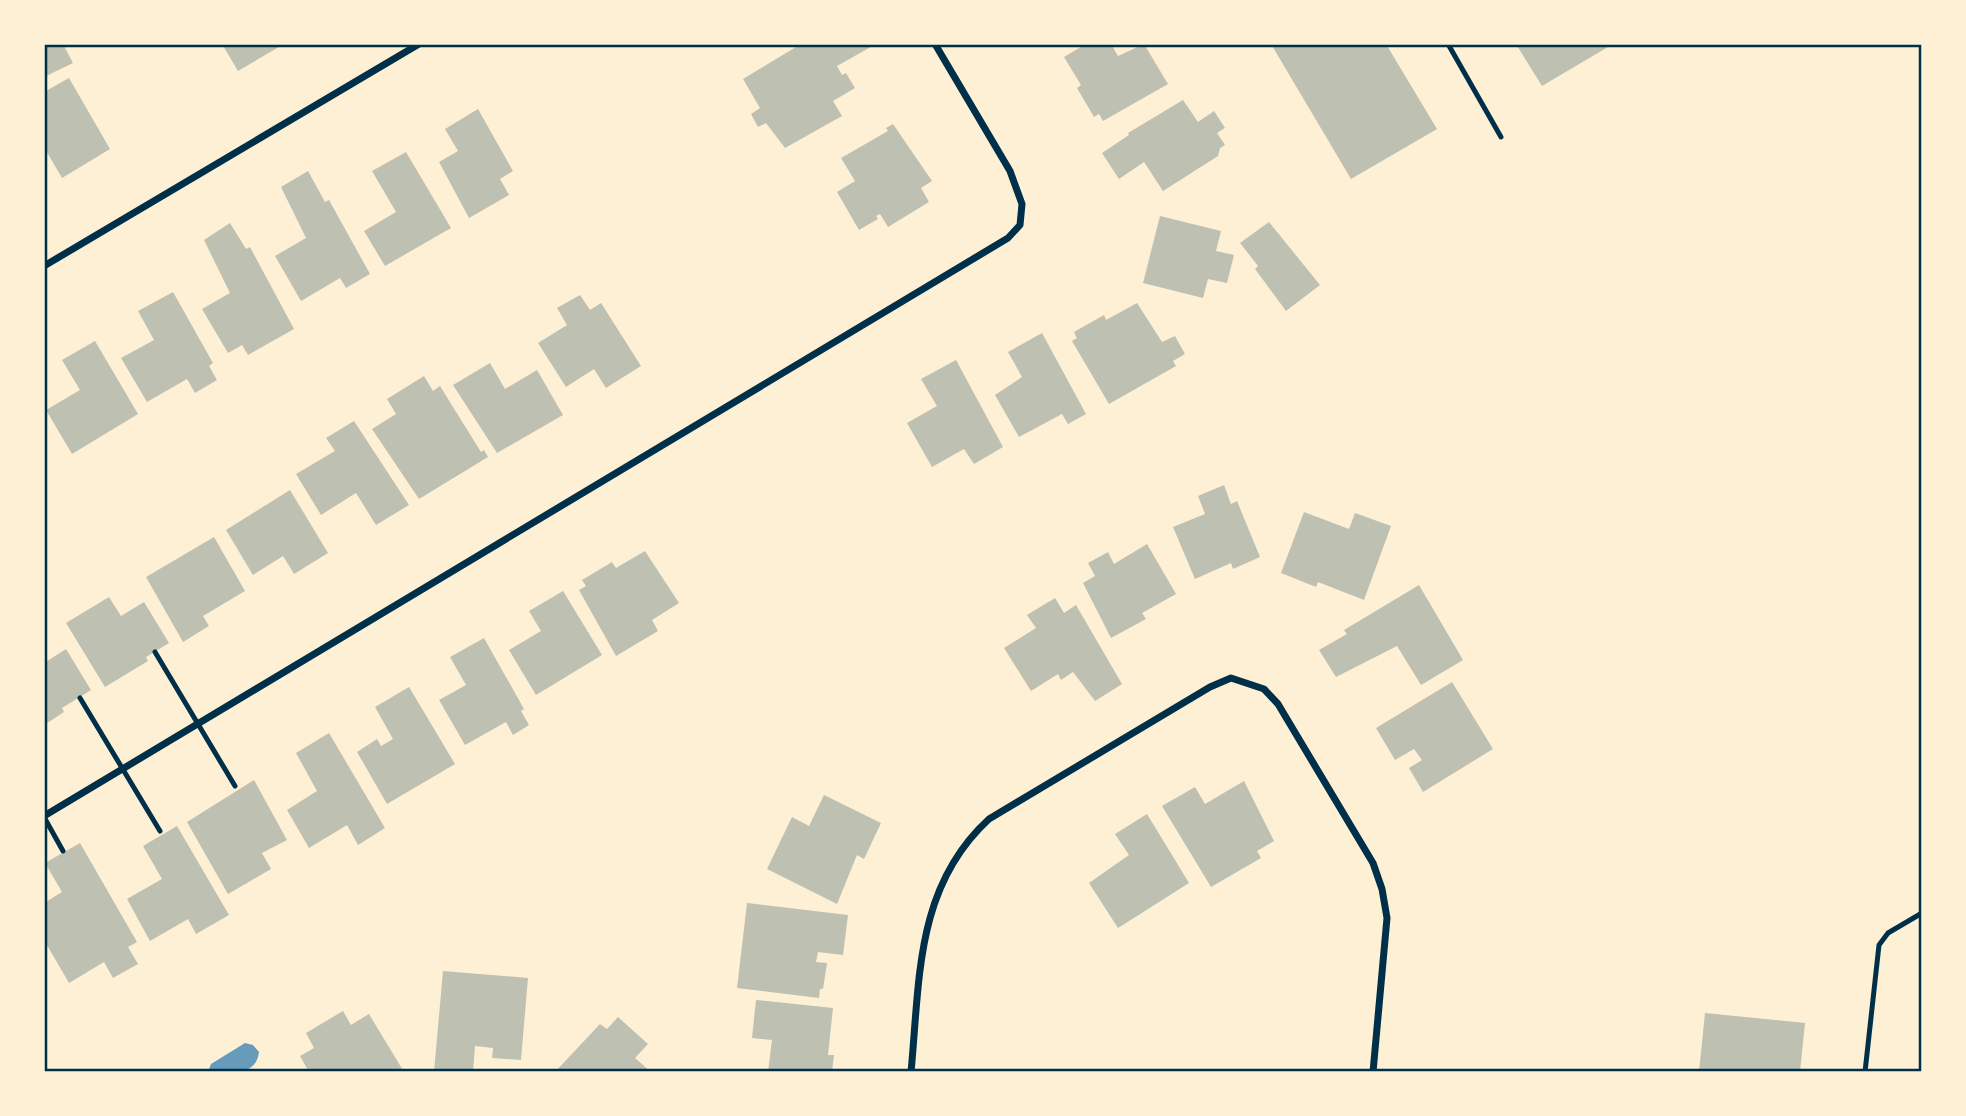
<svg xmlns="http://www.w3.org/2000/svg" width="1966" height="1116" font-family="'Nunito Sans',sans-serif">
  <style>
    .water { fill: #669bbc }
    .building { fill: #bec0b2 }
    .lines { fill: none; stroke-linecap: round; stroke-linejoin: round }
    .service { stroke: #003049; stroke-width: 5 }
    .minor { stroke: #003049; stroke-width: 7 }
    .neatline { fill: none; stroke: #003049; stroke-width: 2.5 }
  </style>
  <rect width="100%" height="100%" fill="#fdf0d5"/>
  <!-- water -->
  <path class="water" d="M 245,1043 L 253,1045 L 259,1052 C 256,1078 228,1072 208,1072 L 211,1064 Z"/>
  <!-- building -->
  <path class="building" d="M 44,44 L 63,44 L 73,63 L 44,77 Z
    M 222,44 L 284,44 L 238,71 Z
    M 801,44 L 876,44 L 837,66 L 842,75 L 846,73 L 855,88 L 833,101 L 842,116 L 785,148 L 766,123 L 758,127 L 751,114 L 760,108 L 743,79 Z
    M 1086,44 L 1111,44 L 1118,56 L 1144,44 L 1168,84 L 1103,121 L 1099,114 L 1094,117 L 1077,88 L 1081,85 L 1064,57 Z
    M 1271,44 L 1386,44 L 1437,129 L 1351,179 Z
    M 1516,44 L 1613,44 L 1542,86 Z
    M 69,78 L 110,149 L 62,178 L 44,147 L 44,92 Z
    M 1183,100 L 1198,122 L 1214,111 L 1225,128 L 1217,133 L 1225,145 L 1220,148 L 1218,156 L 1163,191 L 1144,162 L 1119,179 L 1102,153 L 1129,135 L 1128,133 Z
    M 478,109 L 513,171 L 500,179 L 509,195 L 469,218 L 439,162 L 458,151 L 445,129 Z
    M 893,124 L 932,181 L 921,188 L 929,202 L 888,227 L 880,214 L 876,216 L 878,219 L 859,230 L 837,192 L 855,181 L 841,158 L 888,131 L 886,128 Z
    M 406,152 L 451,228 L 385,266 L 364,231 L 396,212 L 372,171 Z
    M 308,171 L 325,202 L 329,200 L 370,274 L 346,288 L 340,278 L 301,301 L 275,256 L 306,238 L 281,187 Z
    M 1160,216 L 1221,231 L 1216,251 L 1234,255 L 1227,283 L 1208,279 L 1203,298 L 1143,283 Z
    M 1269,222 L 1320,285 L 1286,311 L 1255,269 L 1258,266 L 1240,243 Z
    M 230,223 L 246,249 L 250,247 L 294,329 L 248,355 L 242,345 L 228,353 L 202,309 L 230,293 L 204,240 Z
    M 173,292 L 213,363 L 209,366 L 217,380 L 195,393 L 187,379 L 147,402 L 121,358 L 154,340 L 138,311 Z
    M 580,295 L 590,310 L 601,303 L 641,366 L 606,388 L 594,369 L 566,387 L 538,343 L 567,325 L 557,308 Z
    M 1137,303 L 1162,342 L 1175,336 L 1185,354 L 1173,361 L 1176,366 L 1109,404 L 1072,341 L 1077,338 L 1074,332 L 1104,315 L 1106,320 Z
    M 1042,333 L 1086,414 L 1068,424 L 1062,414 L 1019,437 L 995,395 L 1022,377 L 1008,352 Z
    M 95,341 L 138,414 L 72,454 L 46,410 L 80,390 L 62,360 Z
    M 956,360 L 1003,447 L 974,464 L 964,449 L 932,467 L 907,423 L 937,406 L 921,379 Z
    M 490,363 L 505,389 L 537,370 L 563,415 L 497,453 L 453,385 Z
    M 424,376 L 433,391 L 440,386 L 481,452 L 484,450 L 488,457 L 419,499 L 372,429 L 396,414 L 387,399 Z
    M 354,421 L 409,505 L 376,525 L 356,493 L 321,515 L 296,474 L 335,451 L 326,438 Z
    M 1224,485 L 1231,504 L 1237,501 L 1260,557 L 1233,569 L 1231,563 L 1195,579 L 1173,527 L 1205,514 L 1198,496 Z
    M 290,490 L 328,553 L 294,574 L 283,556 L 253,575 L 226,530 Z
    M 1304,512 L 1349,529 L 1355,513 L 1391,526 L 1364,600 L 1318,582 L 1316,587 L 1281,573 Z
    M 214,537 L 245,591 L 203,616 L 209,626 L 183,642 L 146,577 Z
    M 1147,544 L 1176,594 L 1142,613 L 1146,619 L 1111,638 L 1083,583 L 1095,576 L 1088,563 L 1108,552 L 1114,564 Z
    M 645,551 L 679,603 L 652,620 L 658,631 L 616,656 L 579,590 L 586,586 L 582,580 L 612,562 L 616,568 Z
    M 1419,585 L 1463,660 L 1421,685 L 1397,646 L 1336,677 L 1319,650 L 1347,634 L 1344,630 Z
    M 563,591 L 602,655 L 536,695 L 509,650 L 541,631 L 529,611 Z
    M 109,597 L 121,616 L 144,602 L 169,643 L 146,657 L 148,661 L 105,687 L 66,623 Z
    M 1055,598 L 1064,613 L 1076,605 L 1122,684 L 1095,701 L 1073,672 L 1061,680 L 1058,674 L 1031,691 L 1004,648 L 1036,628 L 1027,615 Z
    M 484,638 L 524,709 L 521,711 L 529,725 L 513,735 L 506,722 L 465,745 L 439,700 L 466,685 L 450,657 Z
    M 66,649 L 91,690 L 62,708 L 64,712 L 44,725 L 44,663 Z
    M 1452,682 L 1493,749 L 1423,792 L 1409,768 L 1422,760 L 1414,749 L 1395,760 L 1376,728 Z
    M 409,687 L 455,764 L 387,804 L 357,752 L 377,739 L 381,746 L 393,739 L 375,707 Z
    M 329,733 L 385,828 L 358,845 L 347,825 L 309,848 L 287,810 L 317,791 L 296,753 Z
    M 254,780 L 287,840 L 262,853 L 271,869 L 228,894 L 187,822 Z
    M 1244,781 L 1274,841 L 1257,851 L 1261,858 L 1211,887 L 1162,806 L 1195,787 L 1205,804 Z
    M 824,795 L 881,823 L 864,859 L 857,855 L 837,904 L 767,869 L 792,817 L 809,826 Z
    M 1147,814 L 1189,883 L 1118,928 L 1089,883 L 1129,855 L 1115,834 Z
    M 177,826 L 229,915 L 196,934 L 188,919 L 150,941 L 127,899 L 162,879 L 143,846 Z
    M 80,843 L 137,942 L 128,947 L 138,964 L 113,978 L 104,962 L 69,983 L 44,940 L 44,903 L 62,892 L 45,863 Z
    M 747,903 L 848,915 L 843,955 L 818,952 L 816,962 L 827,963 L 823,989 L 820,989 L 819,998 L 737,988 Z
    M 443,971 L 528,978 L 521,1060 L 492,1058 L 493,1048 L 475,1046 L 473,1072 L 434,1072 Z
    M 756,1000 L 833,1008 L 828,1055 L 834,1055 L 832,1072 L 768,1072 L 772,1040 L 752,1038 Z
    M 343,1011 L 351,1025 L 369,1014 L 404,1072 L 309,1072 L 300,1056 L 314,1048 L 306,1033 Z
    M 1705,1013 L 1805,1023 L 1800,1072 L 1699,1072 Z
    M 618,1017 L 648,1044 L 635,1058 L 651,1072 L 555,1072 L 600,1024 L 607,1029 Z"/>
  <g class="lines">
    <!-- service -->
    <path class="service" d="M 1448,44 L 1501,137
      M 155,652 L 235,786
      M 80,698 L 160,831
      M 44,817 L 63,851
      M 1865,1072 L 1879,945 L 1888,933 L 1922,913"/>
    <!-- minor -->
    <path class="minor" d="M 44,266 L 419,44
      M 44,816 L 1008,238 L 1020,225 L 1022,204 L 1010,171 L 935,44
      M 911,1072 C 920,979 915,887 989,819 L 1210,687 L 1231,678 L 1264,689 L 1278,704 L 1373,863 L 1382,889 L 1387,918 L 1373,1072"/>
  </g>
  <!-- border -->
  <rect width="1966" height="1116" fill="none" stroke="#fdf0d5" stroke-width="91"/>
  <rect x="46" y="46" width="1874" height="1024" class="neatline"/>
</svg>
